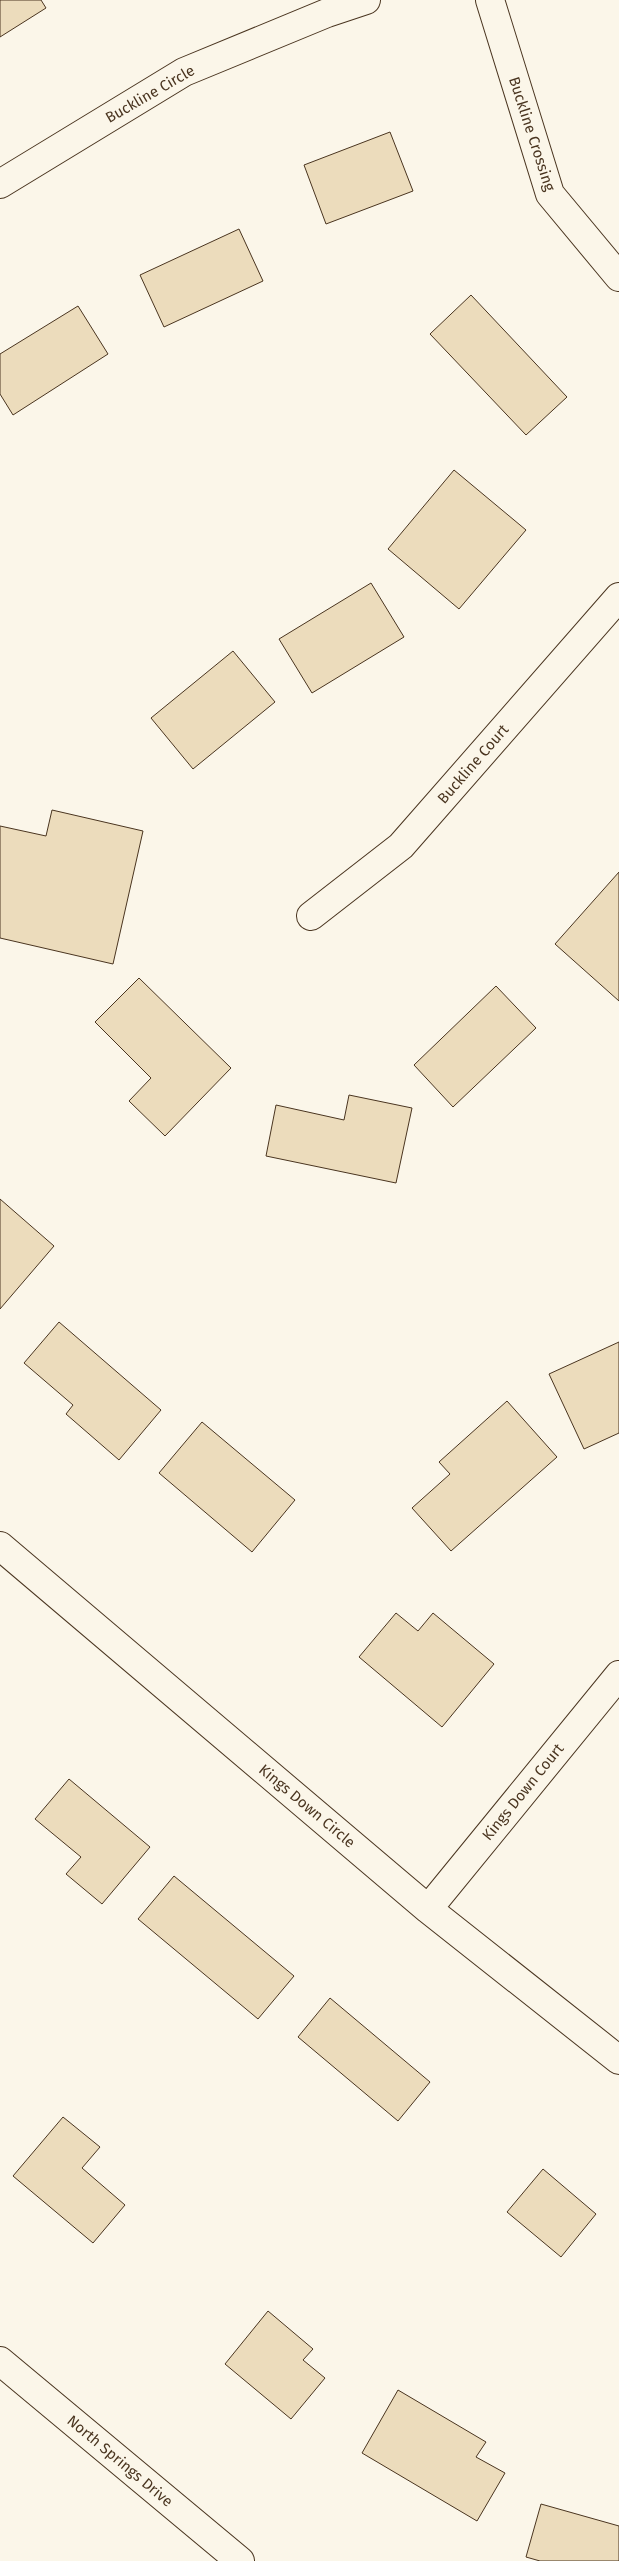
<svg xmlns="http://www.w3.org/2000/svg" width="619" height="2561" font-family="'Fira Sans',sans-serif">
  <style>
    .building { fill: #ecdcbc; stroke: #4a3520 }
    .lines { fill: none; stroke-linecap: round; stroke-linejoin: round }
    .street-casing { stroke: #4a3520; stroke-width: 30 }
    .street { stroke: #fbf6e9; stroke-width: 28 }
    .labels { text-anchor: middle; dominant-baseline: central; stroke-width: 4; stroke-linejoin: round; paint-order: stroke }
    .street-label { font-size: 15px; fill: #4a3520; stroke: #fbf6e9 }
  </style>
  <rect width="100%" height="100%" fill="#fbf6e9"/>
  <!-- building -->
  <path class="building" d="M 0,0 L 41,0 L 46,8 L 0,37 Z
    M 390,132 L 413,191 L 326,224 L 304,165 Z
    M 239,229 L 263,281 L 164,327 L 140,275 Z
    M 471,295 L 567,397 L 526,435 L 430,334 Z
    M 78,306 L 108,354 L 13,415 L 0,394 L 0,354 Z
    M 454,470 L 526,530 L 459,609 L 388,549 Z
    M 371,583 L 404,637 L 312,693 L 279,639 Z
    M 233,651 L 275,702 L 193,769 L 151,718 Z
    M 52,810 L 143,831 L 113,964 L 0,938 L 0,826 L 46,836 Z
    M 619,872 L 619,1001 L 555,944 Z
    M 139,978 L 231,1068 L 165,1136 L 129,1101 L 151,1078 L 95,1022 Z
    M 496,986 L 536,1028 L 453,1107 L 414,1065 Z
    M 349,1095 L 412,1108 L 396,1183 L 266,1156 L 276,1105 L 344,1120 Z
    M 0,1199 L 54,1246 L 0,1309 Z
    M 59,1322 L 161,1410 L 119,1460 L 66,1414 L 73,1405 L 24,1363 Z
    M 619,1342 L 619,1433 L 584,1449 L 549,1374 Z
    M 507,1401 L 557,1457 L 451,1551 L 412,1508 L 450,1474 L 439,1462 Z
    M 202,1422 L 295,1500 L 252,1552 L 159,1473 Z
    M 396,1613 L 418,1631 L 433,1613 L 494,1664 L 442,1727 L 359,1657 Z
    M 69,1779 L 150,1847 L 102,1904 L 66,1874 L 81,1857 L 35,1819 Z
    M 174,1876 L 294,1976 L 258,2019 L 138,1919 Z
    M 330,1998 L 430,2082 L 398,2121 L 298,2037 Z
    M 63,2117 L 100,2147 L 82,2168 L 125,2205 L 93,2243 L 13,2176 Z
    M 543,2169 L 596,2214 L 561,2257 L 507,2212 Z
    M 268,2311 L 313,2349 L 303,2360 L 325,2378 L 291,2419 L 225,2364 Z
    M 398,2390 L 486,2442 L 476,2457 L 505,2473 L 477,2521 L 362,2453 Z
    M 541,2504 L 619,2526 L 619,2561 L 540,2561 L 526,2557 Z"/>
  <g class="lines">
    <defs>
      <path id="street" d="M 490,0 L 550,194 L 619,277
        M 0,184 L 184,72 L 327,13 L 366,0
        M 311,916 L 401,846 L 619,597
        M 0,1546 L 428,1909 L 619,2060
        M 428,1909 L 619,1675
        M 0,2361 L 240,2561"/>
    </defs>
    <!-- street casing -->
    <use href="#street" class="street-casing"/>
    <!-- street -->
    <use href="#street" class="street"/>
  </g>
  <g class="labels">
    <!-- street labels -->
    <g class="street-label">
      <text transform="translate(150 94) rotate(-30)">Buckline Circle</text>
      <text transform="translate(532 134) rotate(72)">Buckline Crossing</text>
      <text transform="translate(473 764) rotate(-49)">Buckline Court</text>
      <text transform="translate(523 1792) rotate(-51)">Kings Down Court</text>
      <text transform="translate(307 1806) rotate(40)">Kings Down Circle</text>
      <text transform="translate(120 2461) rotate(40)">North Springs Drive</text>
    </g>
  </g>
</svg>
